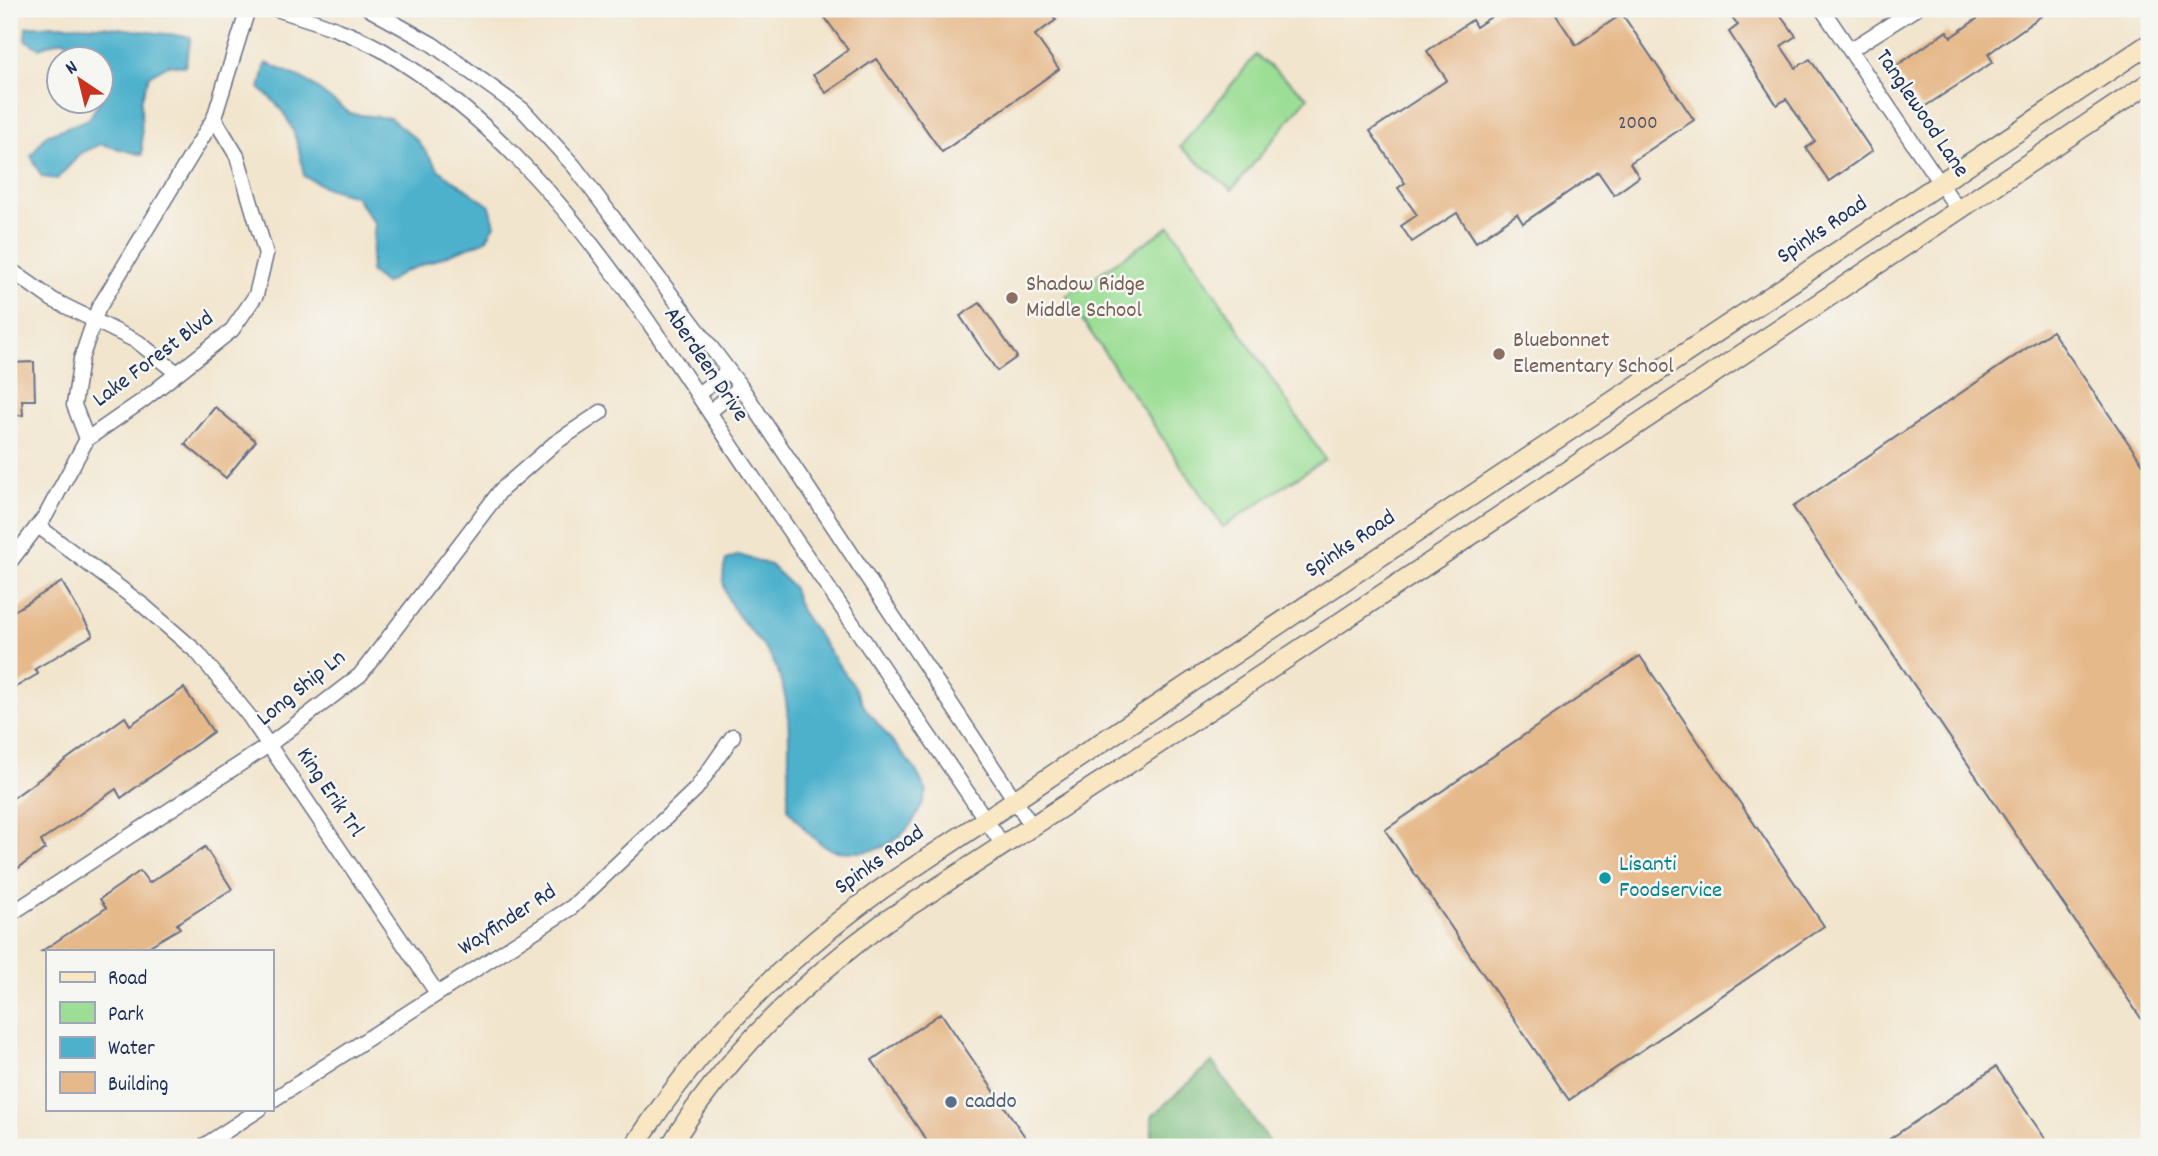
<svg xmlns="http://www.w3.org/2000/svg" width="2158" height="1156" font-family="Dekko,sans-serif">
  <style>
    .green { fill: #9cde95; stroke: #5c867a; stroke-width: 2 }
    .forest { fill: #7dbd7e; stroke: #4c766e; stroke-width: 2 }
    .water { fill: #4db1cc; stroke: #347095; stroke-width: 2 }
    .building { fill: #e6b98b }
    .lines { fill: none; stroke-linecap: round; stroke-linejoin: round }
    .street-casing { stroke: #666f85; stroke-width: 17 }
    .secondary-casing { stroke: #666f85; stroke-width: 22 }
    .street { stroke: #fff; stroke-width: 14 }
    .secondary { stroke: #f9e7c3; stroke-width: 19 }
    .education-dot { fill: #8d6e63; stroke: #f6f6f2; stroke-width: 2.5 }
    .culture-dot { fill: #0f9aa8; stroke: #f6f6f2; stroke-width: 2.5 }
    .service-dot { fill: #5c6f8a; stroke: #f6f6f2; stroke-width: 2.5 }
    .labels { text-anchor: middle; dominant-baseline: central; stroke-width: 5; stroke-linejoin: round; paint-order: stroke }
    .number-label { font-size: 19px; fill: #4e5269 }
    .street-label { font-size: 23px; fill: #1b2f5e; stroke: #f6f6f2 }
    .education-label { font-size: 23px; fill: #785e54; stroke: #f6f6f2; text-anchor: start }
    .culture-label { font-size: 23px; fill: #0d838f; stroke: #f6f6f2; text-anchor: start }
    .service-label { font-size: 23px; fill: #4e5e75; stroke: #f6f6f2; text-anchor: start }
  </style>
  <rect width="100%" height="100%" fill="#f6f6f2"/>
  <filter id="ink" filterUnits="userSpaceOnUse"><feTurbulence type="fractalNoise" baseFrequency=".0143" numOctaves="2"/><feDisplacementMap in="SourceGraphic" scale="14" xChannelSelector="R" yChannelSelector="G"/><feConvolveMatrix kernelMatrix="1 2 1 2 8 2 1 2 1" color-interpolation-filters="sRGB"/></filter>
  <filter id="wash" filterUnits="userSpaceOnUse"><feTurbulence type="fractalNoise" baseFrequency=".00686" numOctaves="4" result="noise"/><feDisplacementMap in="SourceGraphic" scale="28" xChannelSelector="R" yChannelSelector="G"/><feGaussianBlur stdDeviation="1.57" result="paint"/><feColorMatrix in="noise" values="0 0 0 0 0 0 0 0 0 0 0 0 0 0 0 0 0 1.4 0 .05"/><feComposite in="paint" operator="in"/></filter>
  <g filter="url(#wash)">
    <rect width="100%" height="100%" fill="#f2e5cd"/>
    <!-- green -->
    <path class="green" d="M 1256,55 L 1308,97 L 1232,190 L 1180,147 Z
      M 1170,226 L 1325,459 L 1223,527 L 1066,296 Z"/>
    <!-- forest -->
    <path class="forest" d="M 1212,1062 L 1273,1147 L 1152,1147 L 1152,1116 Z
      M 891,1137 L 899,1147 L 841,1147 L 844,1144 Z"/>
    <!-- water -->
    <path class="water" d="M 55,25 L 102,26 L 191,37 L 185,66 L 168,65 L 149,76 L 141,100 L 142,155 L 101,144 L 81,153 L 57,179 L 42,177 L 31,156 L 46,135 L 89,119 L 108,87 L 102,70 L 102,60 L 97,59 L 93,50 L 62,40 L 39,48 L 25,40 L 26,27 Z
      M 266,63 L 304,79 L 351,114 L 390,118 L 417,140 L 439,170 L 490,206 L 495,225 L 485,241 L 403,272 L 385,284 L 370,272 L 375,224 L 355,196 L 327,188 L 304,176 C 298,138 291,112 260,89 Z
      M 739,555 L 770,565 L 792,586 L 801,611 L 855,688 L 865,708 L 915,769 L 927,792 C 915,827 894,853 854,852 C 848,851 838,852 832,850 C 814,842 800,824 788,809 C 787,759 797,703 771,657 C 752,626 712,602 726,560 Z"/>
    <g id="blocks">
      <!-- building -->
      <path class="building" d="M 819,9 L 1048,9 L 1056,20 L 1035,35 L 1059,69 L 942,152 L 876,59 L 826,93 L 813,75 L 848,50 Z
        M 1503,9 L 1552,9 L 1576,45 L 1622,14 L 1694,120 L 1630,163 L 1639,177 L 1614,195 L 1598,172 L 1523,223 L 1517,214 L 1476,242 L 1457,213 L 1412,242 L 1401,226 L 1417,215 L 1398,188 L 1405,183 L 1370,131 L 1447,80 L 1427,51 L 1472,20 L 1476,27 Z
        M 1726,9 L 1776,9 L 1796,36 L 1781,46 L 1796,68 L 1810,59 L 1872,151 L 1829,181 L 1806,148 L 1815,141 L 1786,99 L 1777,105 L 1729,32 L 1738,25 Z
        M 1986,9 L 2051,9 L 1988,54 L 1993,62 L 1921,109 L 1893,68 L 1947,31 L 1951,37 L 1978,18 L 1976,16 Z
        M 980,303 L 1017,357 L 997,371 L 960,316 Z
        M 2052,331 L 2149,473 L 2149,1030 L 1793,507 Z
        M 34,362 L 35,400 L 22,400 L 23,415 L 9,416 L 9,363 Z
        M 215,407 L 256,441 L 226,478 L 185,444 Z
        M 62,582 L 93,635 L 35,669 L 38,674 L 9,691 L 9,614 Z
        M 1640,656 L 1824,926 L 1569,1100 L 1385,830 Z
        M 184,688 L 213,732 L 121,798 L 116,789 L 41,841 L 45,849 L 14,871 L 9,864 L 9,801 L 125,717 L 130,725 Z
        M 205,847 L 232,889 L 177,924 L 180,928 L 141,951 L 42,951 L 106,908 L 100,899 L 140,871 L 149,883 Z
        M 941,1013 L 1032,1147 L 931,1147 L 872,1060 Z
        M 1996,1067 L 2051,1147 L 1878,1147 Z"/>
    </g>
  </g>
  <g filter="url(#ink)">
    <use href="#blocks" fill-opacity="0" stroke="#666f85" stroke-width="2"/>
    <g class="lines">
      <defs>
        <path id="street" d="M 276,9 C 311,20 350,32 382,50 C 548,147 649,325 754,479 C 837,601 921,723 1003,845
          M 369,9 L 432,44 L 523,110 L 574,166 L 741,387 L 1032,826
          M 1822,9 L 1959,211
          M 1850,50 L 1915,9
          M 9,269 L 53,300 L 138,342 L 177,373
          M 698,394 L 727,372
          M 709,412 L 741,387
          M 87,439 L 74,405 L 81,359 L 98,309 L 214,118 L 248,9
          M 38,526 L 144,606 L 198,653 L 249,716 L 437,993
          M 9,563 L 46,515 L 87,439 L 142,401 L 232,330 L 256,295 L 266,254 L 237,156 L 214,118
          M 9,915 L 269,745 L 360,675 L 501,490 L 555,443 L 601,412
          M 271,1101 L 572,907 L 696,789 L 733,736
          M 202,1147 L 260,1109"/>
        <path id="secondary" d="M 634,1147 C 703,1040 781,962 883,888 L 2149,44
          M 670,1147 C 721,1061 805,980 886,921 L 1116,772 L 2149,83"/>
      </defs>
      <!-- street casing -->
      <use href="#street" class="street-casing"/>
      <!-- secondary casing -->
      <use href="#secondary" class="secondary-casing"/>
      <!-- street -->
      <use href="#street" class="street"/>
      <!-- secondary -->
      <use href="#secondary" class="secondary"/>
    </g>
  </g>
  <!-- markers -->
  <g class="education-dot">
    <circle cx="1012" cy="298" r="7"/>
    <circle cx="1499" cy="354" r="7"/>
  </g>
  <circle class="culture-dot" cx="1605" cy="878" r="7"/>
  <circle class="service-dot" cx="951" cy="1102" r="7"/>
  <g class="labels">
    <!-- number labels -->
    <g class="number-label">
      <text x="1638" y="124">2000</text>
    </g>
    <!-- street labels -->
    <g class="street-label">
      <text transform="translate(1921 114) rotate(56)">Tanglewood Lane</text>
      <text transform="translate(1823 231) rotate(-34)">Spinks Road</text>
      <text transform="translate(154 360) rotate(-37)">Lake Forest Blvd</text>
      <text transform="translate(705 365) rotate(56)">Aberdeen Drive</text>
      <text transform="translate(1351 545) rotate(-34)">Spinks Road</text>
      <text transform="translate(302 689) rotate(-39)">Long Ship Ln</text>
      <text transform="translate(329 793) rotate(56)">King Erik Trl</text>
      <text transform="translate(880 861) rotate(-35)">Spinks Road</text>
      <text transform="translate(508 921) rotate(-33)">Wayfinder Rd</text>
    </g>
    <!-- education labels -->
    <g class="education-label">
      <text x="1026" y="285">Shadow Ridge<tspan x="1026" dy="26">Middle School</tspan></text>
      <text x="1513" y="341">Bluebonnet<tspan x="1513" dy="26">Elementary School</tspan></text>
    </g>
    <!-- culture labels -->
    <g class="culture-label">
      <text x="1619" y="865">Lisanti<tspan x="1619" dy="26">Foodservice</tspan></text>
    </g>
    <!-- service labels -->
    <g class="service-label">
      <text x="965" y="1102">caddo</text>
    </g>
  </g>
  <!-- margin -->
  <rect width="2158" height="1156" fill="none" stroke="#f6f6f2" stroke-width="35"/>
  <!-- legend -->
  <rect x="46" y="950" width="228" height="161" fill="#f6f6f2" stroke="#9ea6b7" stroke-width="2"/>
  <rect x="60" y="972" width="35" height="10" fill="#f9e7c3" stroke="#9ea6b7" stroke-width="2"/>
  <text x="108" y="984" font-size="21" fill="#1b2f5e">Road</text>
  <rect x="60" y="1002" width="35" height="21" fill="#9cde95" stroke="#9ea6b7" stroke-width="2"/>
  <text x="108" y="1020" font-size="21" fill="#1b2f5e">Park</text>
  <rect x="60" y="1037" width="35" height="21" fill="#4db1cc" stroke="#9ea6b7" stroke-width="2"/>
  <text x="108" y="1054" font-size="21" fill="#1b2f5e">Water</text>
  <rect x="60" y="1072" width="35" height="21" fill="#e6b98b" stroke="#9ea6b7" stroke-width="2"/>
  <text x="108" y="1090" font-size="21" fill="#1b2f5e">Building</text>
  <!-- north arrow -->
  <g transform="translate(80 80) rotate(325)"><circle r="33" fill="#f6f6f2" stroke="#9ea6b7" stroke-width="2"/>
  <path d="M0-5L12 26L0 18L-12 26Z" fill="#c8321e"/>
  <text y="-10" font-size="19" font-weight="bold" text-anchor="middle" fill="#1b2f5e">N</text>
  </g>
</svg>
